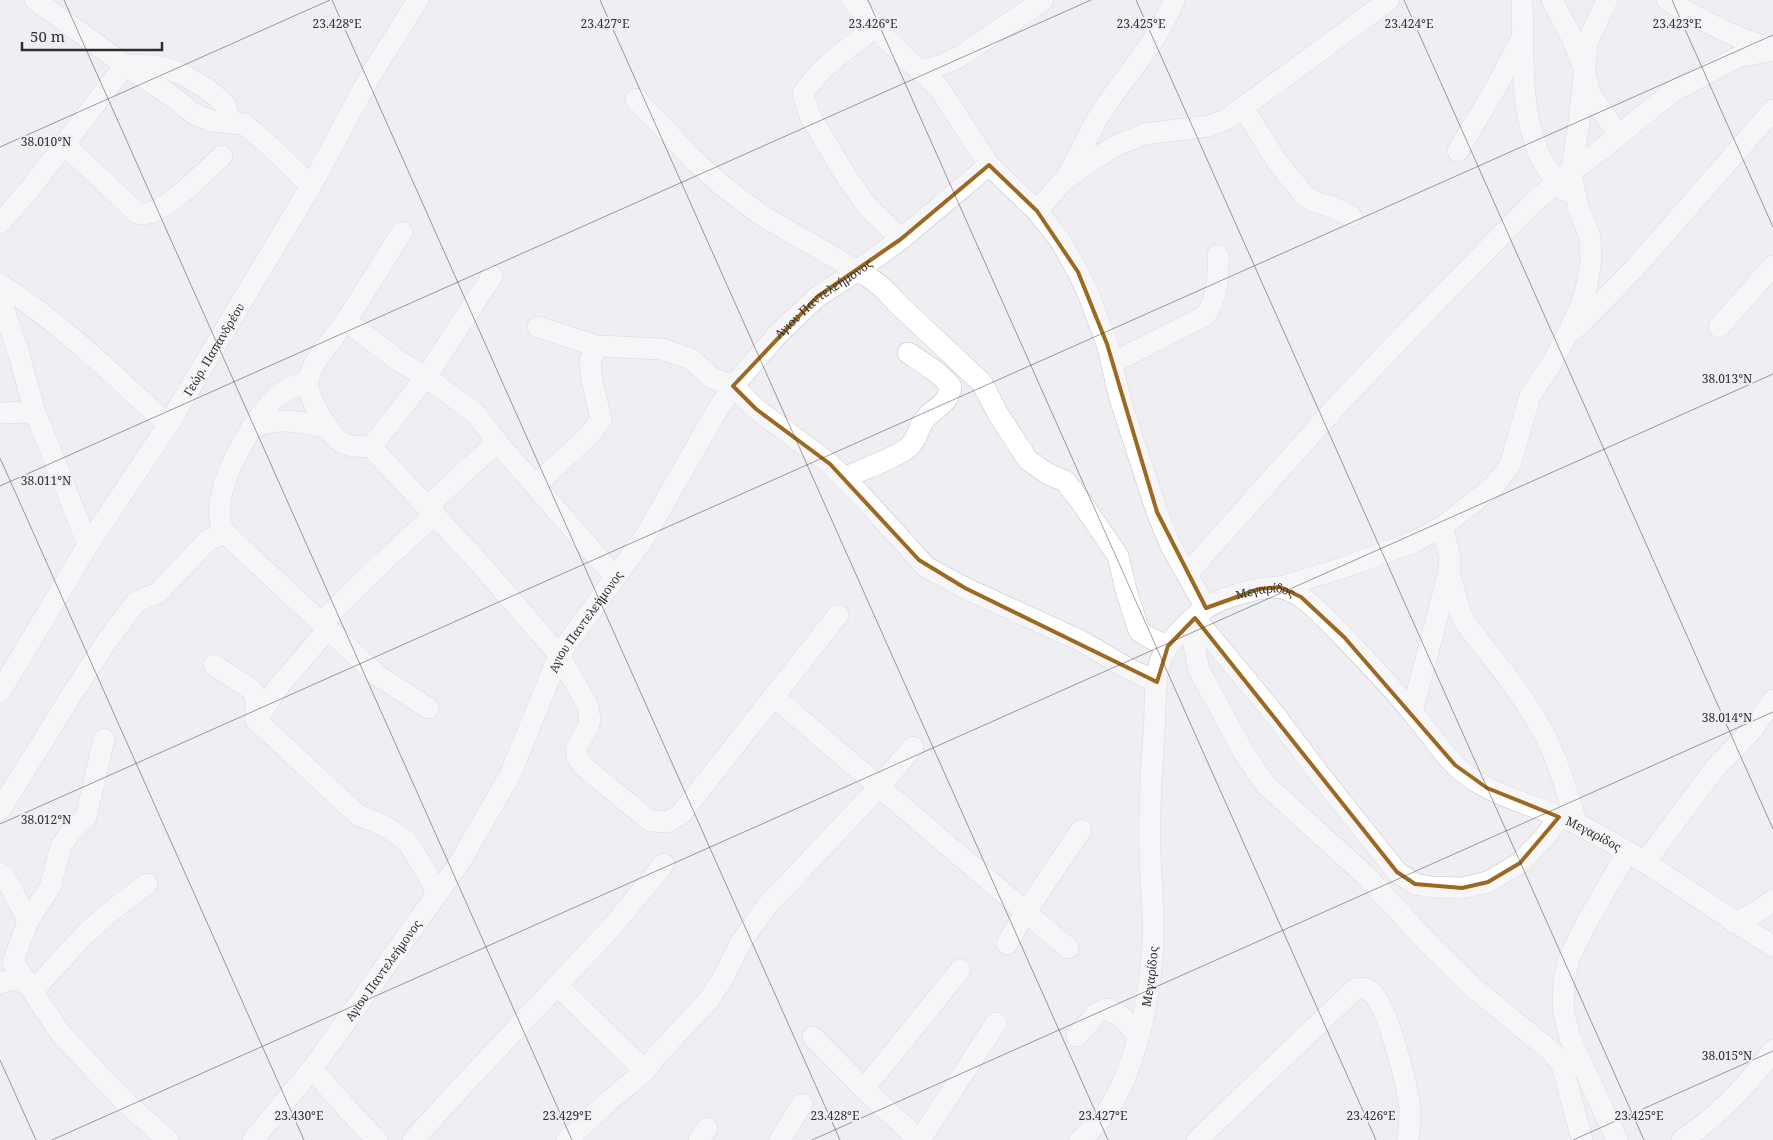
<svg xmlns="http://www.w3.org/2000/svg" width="1773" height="1140" font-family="'Noto Serif',serif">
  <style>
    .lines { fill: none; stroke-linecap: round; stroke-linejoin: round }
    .minor-casing { stroke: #c2c2c6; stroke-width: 22 }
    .minor { stroke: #fff; stroke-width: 21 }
    .marked { fill: none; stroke: #9d6820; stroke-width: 4; stroke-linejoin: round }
    .ticks { fill: none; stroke: #2f2f30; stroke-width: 1; stroke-opacity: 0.45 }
    .labels { text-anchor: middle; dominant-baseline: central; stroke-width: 4; stroke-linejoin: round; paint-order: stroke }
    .street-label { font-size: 12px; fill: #2f2f30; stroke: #efeff3 }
    .ticks-label { font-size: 12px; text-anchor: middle; fill: #2f2f30; stroke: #efeff3; stroke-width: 4; stroke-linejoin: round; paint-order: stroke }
  </style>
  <rect width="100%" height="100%" fill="#efeff3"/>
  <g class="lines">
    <defs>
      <g id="minor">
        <path d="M 35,0 L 125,65 L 177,100 L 194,114 L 211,121 L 244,124 L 270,146 L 311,186"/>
        <path d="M 852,0 L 889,42 L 939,88 L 989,165 L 1037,211 L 1060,240 L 1078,272 L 1088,293 L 1107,344 L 1121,402 L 1157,512 L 1171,546 L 1206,608"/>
        <path d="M 1522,0 C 1524,48 1519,100 1536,146 C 1541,163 1554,178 1565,191"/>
        <path d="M 1552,0 L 1570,34 L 1584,68 L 1590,94 L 1619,135"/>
        <path d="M 1667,0 C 1700,19 1733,38 1770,48"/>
        <path d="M 876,27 C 850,47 820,66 803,94 L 810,116 L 844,173 L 867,206 L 901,239"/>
        <path d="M 921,71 L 942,65 L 961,56 L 1043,0"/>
        <path d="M 636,99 L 694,160 L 724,187 L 761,215 L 870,278 L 884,289 L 899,305 L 982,383 L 998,414 L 1028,460 L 1048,474 L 1065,481 L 1082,503 L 1118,556 L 1126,590 L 1139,631 L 1150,638 L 1168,646"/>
        <path d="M 1244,109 L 1278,163 L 1306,197 L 1318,203 L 1333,207 L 1351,216"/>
        <path d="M 64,144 L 137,213 C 142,214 147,214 152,212 C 175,203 203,173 222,156"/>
        <path d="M 1458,151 L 1496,87 L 1522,38"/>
        <path d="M 1069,172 C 1079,156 1087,138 1096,121 C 1121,79 1157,45 1174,0"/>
        <path d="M 1037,211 L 1062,182 L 1092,160 L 1117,145 L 1145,134 L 1209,126 L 1227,119 L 1389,0"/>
        <path d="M 0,223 L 30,189 L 125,65 L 156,66 L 178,72 L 206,88 L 225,104 L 231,122"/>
        <path d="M 492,276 L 426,377 L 371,447 L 475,558 L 559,655 L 587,704 L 590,719 L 588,727 L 576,749 L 577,757 L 583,766 L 650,821 L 667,822 L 680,815 L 838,615"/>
        <path d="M 0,284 C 62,324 114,375 168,425"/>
        <path d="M 3,307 L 18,351 L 35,412 L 88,545"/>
        <path d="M 346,321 L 399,361 L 426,377 L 476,414 L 497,442 L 615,577"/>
        <path d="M 1571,326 L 1580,308 L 1587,285 L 1591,262 L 1590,237 L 1578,207 L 1571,172 L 1579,123 L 1587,43 L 1607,0"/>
        <path d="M 538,327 L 597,346 L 662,349 L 691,359 L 712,378 L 733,386 L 756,409 L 830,464 L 860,494 L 926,567 L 965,588 L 1081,641 L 1127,668 L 1157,682"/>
        <path d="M 1719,327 L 1773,266"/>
        <path d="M 1112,363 L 1205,316 C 1217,301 1219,274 1218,255"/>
        <path d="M 307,382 C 296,385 285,388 276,397 C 251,423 216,481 220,518 C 220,523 223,528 225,533 L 377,675 L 428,708"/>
        <path d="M 0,413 L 35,412"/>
        <path d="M 251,428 C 280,416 300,422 329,428"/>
        <path d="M 371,447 C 361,446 347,448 338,440 C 328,432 305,393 308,380 C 314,357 334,339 347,319 C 366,291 383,261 402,232"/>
        <path d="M 844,478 C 857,472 902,455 910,446 C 918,438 918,427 925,419 C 936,406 947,406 951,387 C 940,372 923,363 908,353"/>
        <path d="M 535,486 L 590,434 L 601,420 L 592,380 L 590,361 L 597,346"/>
        <path d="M 428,506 L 497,442"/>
        <path d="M 1449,572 L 1459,608 L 1465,623 C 1492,658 1521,691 1542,730 C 1558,759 1567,793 1577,824"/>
        <path d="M 1187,574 L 1332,411 L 1421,317 L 1533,203 L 1557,182 L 1602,149 L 1672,92 L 1738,57 L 1773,50"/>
        <path d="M 1280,587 L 1342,568 L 1414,542 L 1442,527 L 1494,486 L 1510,465 L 1530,396 L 1550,366 L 1567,335 L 1581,323 L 1634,269 L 1773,110"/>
        <path d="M 1195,618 L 1194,645 L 1199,670 L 1244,753 L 1266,785 L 1364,874 L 1429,944 L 1475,989 L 1552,1052 L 1562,1065 L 1582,1140"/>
        <path d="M 1195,618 L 1275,715 L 1323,779 L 1397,872 L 1415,884 L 1431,887 L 1462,888 L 1488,882 L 1520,863 L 1545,837 L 1559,817"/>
        <path d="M 321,623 L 385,560 L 435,514"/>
        <path d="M 214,665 L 252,690 L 256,697 L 256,720 L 358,815 L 385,826 L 407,841 L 427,873 L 437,895"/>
        <path id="s1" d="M 0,692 L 88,545 L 168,425 L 311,186 L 369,78 L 418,0"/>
        <path d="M 773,696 L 1068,948"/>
        <path d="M 1412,712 L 1449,572 L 1450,557 L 1442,527"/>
        <path d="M 256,720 L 279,686 L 328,629"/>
        <path d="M 104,739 L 86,817 L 71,832 L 61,846 L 50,887 L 28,921 L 13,962 L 61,1034 L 127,1104 L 168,1140"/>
        <path d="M 0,810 L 74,691 L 109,638 L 136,602 L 158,593 L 208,540 L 225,533"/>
        <path d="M 1645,862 L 1716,767 L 1753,729 L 1773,700"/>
        <path d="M 0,873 L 7,880 L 28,921"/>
        <path d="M 1733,922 C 1749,918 1761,910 1773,900"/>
        <path d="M 1007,944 L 1025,913 L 1081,830"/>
        <path d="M 0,983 L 23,977"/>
        <path d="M 558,986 L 645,1071"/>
        <path d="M 33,991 L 84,935 L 116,907 L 147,884"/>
        <path d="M 1077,1036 L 1097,1013 L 1107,1009 L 1121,1016 L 1138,1036"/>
        <path d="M 813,1037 L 864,1089 L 919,1140"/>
        <path d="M 312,1069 L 351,1113 L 377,1140"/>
        <path d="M 864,1089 L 960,970"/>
        <path id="s2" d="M 253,1140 L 312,1069 L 460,862 L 510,775 L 559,655 L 644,538 L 715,414 L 733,386 L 778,334 L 817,297 L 857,271 L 901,239 L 989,165"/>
        <path d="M 413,1140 L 467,1081 L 612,927 L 664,864"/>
        <path d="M 567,1140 L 609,1101 L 645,1071 L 657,1055 L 707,1002 L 722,980 L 741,942 L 766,907 L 880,786 L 913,747"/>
        <path d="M 699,1140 L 707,1128"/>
        <path d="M 780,1140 L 802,1104"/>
        <path d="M 920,1140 L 996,1023"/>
        <path id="s3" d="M 1080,1140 C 1091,1130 1102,1120 1110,1107 C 1137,1064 1151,993 1153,942 C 1154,913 1151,883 1150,853 C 1149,813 1151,773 1154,733 C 1156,709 1153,680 1162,657 C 1171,638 1187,623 1203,610 C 1216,599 1266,584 1282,588 C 1304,594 1321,614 1337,630 C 1363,657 1390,685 1414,714 C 1428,730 1439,749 1454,764 C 1487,797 1538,805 1579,825 C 1647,859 1708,906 1773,946"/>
        <path d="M 1197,1140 L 1355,989 C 1360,988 1366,987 1370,991 C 1388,1005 1407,1085 1410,1109 C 1410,1119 1409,1130 1408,1140"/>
        <path d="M 1617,1140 L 1570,1038 L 1563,1009 L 1564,979 L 1570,956 L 1587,922 L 1628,851"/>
        <path d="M 1682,1140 C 1718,1116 1748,1085 1773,1050"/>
      </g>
    </defs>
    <!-- minor casing -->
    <use href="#minor" class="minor-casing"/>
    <!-- minor -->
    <use href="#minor" class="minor"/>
  </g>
  <!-- marked area -->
  <path d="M0 0H1773V1140H0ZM 989,165 L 1037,211 L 1078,272 L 1107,344 L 1157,512 L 1206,608 L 1259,589 L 1280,587 L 1301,597 L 1344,637 L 1455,765 L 1487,788 L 1559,817 L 1520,863 L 1488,882 L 1462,888 L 1415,884 L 1397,872 L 1195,618 L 1168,646 L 1157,682 L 965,588 L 919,560 L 830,464 L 756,409 L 733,386 L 817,297 L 901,239 Z" fill="#efeff3" fill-opacity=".55" fill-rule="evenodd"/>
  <path class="marked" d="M 989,165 L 1037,211 L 1078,272 L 1107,344 L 1157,512 L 1206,608 L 1259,589 L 1280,587 L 1301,597 L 1344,637 L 1455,765 L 1487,788 L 1559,817 L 1520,863 L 1488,882 L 1462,888 L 1415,884 L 1397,872 L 1195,618 L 1168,646 L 1157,682 L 965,588 L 919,560 L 830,464 L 756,409 L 733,386 L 817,297 L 901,239 Z"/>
  <!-- ticks -->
  <path class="ticks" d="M 64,0 L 572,1140M 332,0 L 840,1140M 600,0 L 1108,1140M 868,0 L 1376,1140M 1136,0 L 1644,1140M 1404,0 L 1773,829M 1672,0 L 1773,227M 0,147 L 330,0M 0,458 L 304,1140M 0,486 L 1091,0M 0,824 L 1773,35M 0,1060 L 36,1140M 52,1140 L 1773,374M 812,1140 L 1773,712M 1573,1140 L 1773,1051"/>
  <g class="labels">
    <!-- street labels -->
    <g class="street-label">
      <text stroke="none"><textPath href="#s2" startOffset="1024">Αγιου Παντελεήμονος</textPath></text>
      <text stroke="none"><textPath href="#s1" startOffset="404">Γεώρ. Παπανδρέου</textPath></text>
      <text stroke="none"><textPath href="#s3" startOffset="632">Μεγαρίδος</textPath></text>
      <text stroke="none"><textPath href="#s2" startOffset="619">Αγιου Παντελεήμονος</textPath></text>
      <text stroke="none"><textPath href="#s3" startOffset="1054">Μεγαρίδος</textPath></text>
      <text stroke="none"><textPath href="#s2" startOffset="214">Αγιου Παντελεήμονος</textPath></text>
      <text stroke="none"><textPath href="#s3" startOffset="182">Μεγαρίδος</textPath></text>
    </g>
  </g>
  <g class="ticks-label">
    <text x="337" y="28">23.428°E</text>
    <text x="605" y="28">23.427°E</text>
    <text x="873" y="28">23.426°E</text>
    <text x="1141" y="28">23.425°E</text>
    <text x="1409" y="28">23.424°E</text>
    <text x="1677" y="28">23.423°E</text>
    <text x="46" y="146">38.010°N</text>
    <text x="1727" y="383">38.013°N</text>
    <text x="46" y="485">38.011°N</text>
    <text x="1727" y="722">38.014°N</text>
    <text x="46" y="824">38.012°N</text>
    <text x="1727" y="1060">38.015°N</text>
    <text x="299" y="1120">23.430°E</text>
    <text x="567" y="1120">23.429°E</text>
    <text x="835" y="1120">23.428°E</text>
    <text x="1103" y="1120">23.427°E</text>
    <text x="1371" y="1120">23.426°E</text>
    <text x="1639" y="1120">23.425°E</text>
  </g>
  <!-- scale -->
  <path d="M22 42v8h140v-8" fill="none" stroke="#2f2f30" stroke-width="2.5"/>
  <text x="30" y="42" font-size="15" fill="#2f2f30" stroke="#efeff3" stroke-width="4" paint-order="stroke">50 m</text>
</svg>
